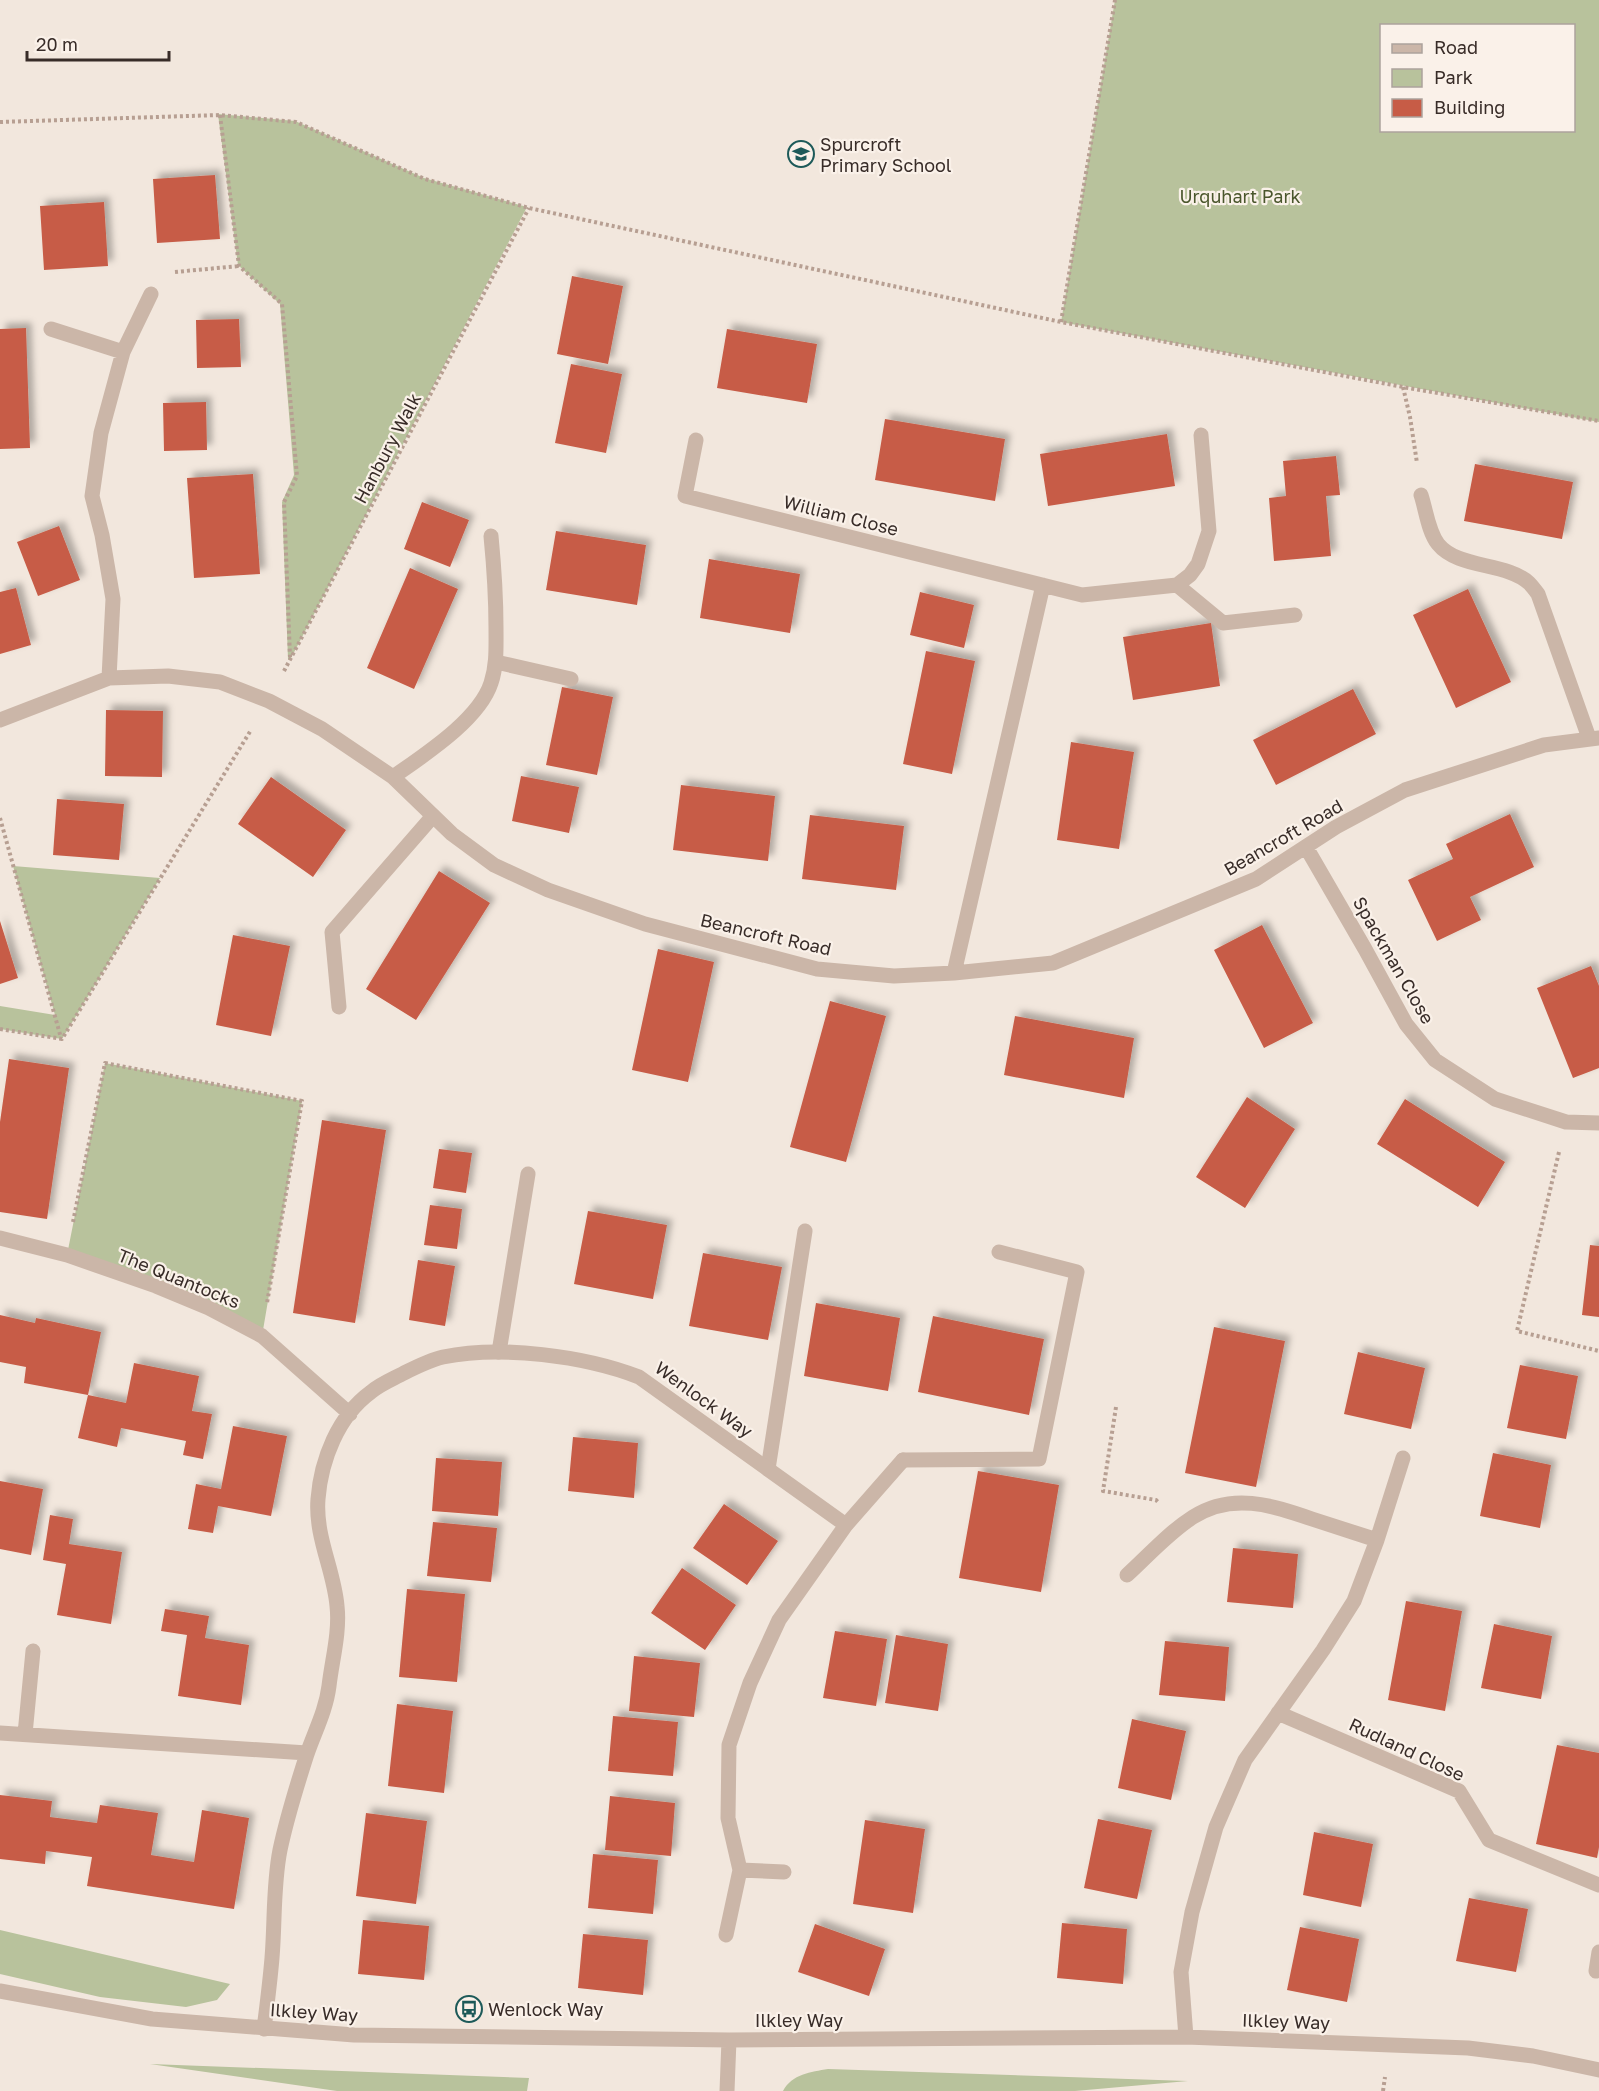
<svg xmlns="http://www.w3.org/2000/svg" width="1599" height="2091" font-family="'Golos Text',sans-serif">
  <style>
    .green { fill: #b8c29c; fill-rule: evenodd }
    .building { fill: #c75c46; filter: url(#shadow) }
    .lines { fill: none; stroke-linecap: round; stroke-linejoin: round }
    .path { stroke: #b79f92; stroke-width: 4; stroke-dasharray: 3 3; stroke-linecap: butt }
    .lane { stroke: #cbb6a8; stroke-width: 15 }
    .street { stroke: #cbb6a8; stroke-width: 15 }
    .labels { text-anchor: middle; dominant-baseline: central; stroke-width: 4.5; stroke-linejoin: round; paint-order: stroke }
    .poi-label { font-size: 18px; fill: #382c28; stroke: #faf1e9; text-anchor: start }
    .park-label { font-size: 18px; fill: #4a562c; stroke: #faf1e9 }
    .street-label { font-size: 18px; fill: #382c28; stroke: #faf1e9 }
  </style>
  <defs>
    <filter id="shadow"><feDropShadow dx="5.5" dy="-5.5" stdDeviation="3" flood-color="#0004"/></filter>
  </defs>
  <rect width="100%" height="100%" fill="#f2e7dd"/>
  <!-- green -->
  <path class="green" d="M 1115,0 L 1599,0 L 1599,422 L 1061,322 ZM 1382,26 L 1574,26 L 1574,130 L 1382,130 Z
    M 218,114 L 295,121 L 424,178 L 527,207 L 290,660 L 288,659 L 282,502 L 294,475 L 280,304 L 238,265 Z
    M 13,866 L 160,878 L 62,1039 L 0,1029 L 0,1006 L 55,1015 Z
    M 105,1063 L 302,1101 L 262,1336 L 67,1255 Z
    M 0,1930 L 230,1984 L 217,2000 L 186,2007 L 100,1997 L 0,1974 Z
    M 150,2064 L 529,2078 L 527,2091 L 337,2091 Z
    M 828,2069 L 1188,2081 L 1075,2091 L 783,2091 C 792,2074 811,2072 828,2069 Z"/>
  <!-- building -->
  <path class="building" d="M 215,175 L 220,239 L 157,243 L 153,179 Z
    M 104,202 L 108,266 L 44,270 L 40,206 Z
    M 572,276 L 623,286 L 608,364 L 557,354 Z
    M 239,319 L 241,367 L 197,368 L 196,320 Z
    M 26,328 L 30,448 L 0,449 L 0,329 Z
    M 727,329 L 817,344 L 807,403 L 717,388 Z
    M 571,364 L 622,374 L 606,453 L 555,443 Z
    M 206,402 L 207,450 L 164,451 L 163,403 Z
    M 885,419 L 1005,439 L 995,501 L 875,480 Z
    M 1167,434 L 1175,486 L 1048,506 L 1040,454 Z
    M 1336,456 L 1340,495 L 1326,496 L 1331,556 L 1274,561 L 1269,498 L 1286,496 L 1283,461 Z
    M 1475,464 L 1573,482 L 1562,539 L 1464,521 Z
    M 253,474 L 260,574 L 194,578 L 187,478 Z
    M 422,502 L 469,520 L 450,567 L 404,549 Z
    M 59,526 L 80,580 L 38,596 L 17,542 Z
    M 556,531 L 646,545 L 637,605 L 546,590 Z
    M 709,559 L 800,574 L 790,633 L 700,618 Z
    M 410,568 L 458,589 L 414,689 L 367,668 Z
    M 16,588 L 31,645 L 0,654 L 0,592 Z
    M 1468,589 L 1511,682 L 1456,708 L 1413,615 Z
    M 920,592 L 974,605 L 964,648 L 910,635 Z
    M 1211,623 L 1220,686 L 1133,700 L 1123,637 Z
    M 926,651 L 975,661 L 952,774 L 903,764 Z
    M 562,687 L 613,697 L 597,775 L 546,765 Z
    M 1353,689 L 1376,734 L 1276,785 L 1253,740 Z
    M 106,710 L 163,711 L 162,777 L 105,776 Z
    M 1071,742 L 1134,752 L 1119,849 L 1057,840 Z
    M 521,776 L 579,787 L 569,833 L 512,821 Z
    M 271,777 L 346,830 L 313,877 L 238,824 Z
    M 681,785 L 775,796 L 768,861 L 673,850 Z
    M 57,799 L 124,804 L 119,860 L 53,855 Z
    M 1510,814 L 1534,867 L 1470,897 L 1481,920 L 1437,941 L 1408,880 L 1453,859 L 1446,844 Z
    M 810,815 L 904,826 L 896,890 L 802,879 Z
    M 439,871 L 490,903 L 416,1020 L 366,989 Z
    M 0,921 L 18,978 L 0,984 Z
    M 1262,925 L 1313,1023 L 1264,1048 L 1214,950 Z
    M 233,935 L 290,946 L 271,1036 L 216,1025 Z
    M 658,949 L 714,962 L 688,1082 L 632,1070 Z
    M 1591,966 L 1599,986 L 1599,1068 L 1573,1078 L 1537,988 Z
    M 830,1001 L 886,1016 L 846,1162 L 790,1147 Z
    M 1015,1016 L 1134,1038 L 1124,1098 L 1004,1075 Z
    M 9,1059 L 69,1068 L 47,1219 L 0,1212 L 0,1122 Z
    M 1247,1097 L 1295,1129 L 1245,1208 L 1196,1177 Z
    M 1405,1099 L 1505,1162 L 1478,1207 L 1377,1144 Z
    M 322,1120 L 386,1130 L 355,1323 L 293,1313 Z
    M 439,1149 L 472,1153 L 466,1193 L 433,1188 Z
    M 430,1205 L 462,1209 L 457,1249 L 424,1245 Z
    M 588,1211 L 667,1225 L 653,1299 L 574,1284 Z
    M 1590,1245 L 1599,1246 L 1599,1317 L 1582,1315 Z
    M 703,1253 L 782,1267 L 768,1340 L 689,1326 Z
    M 418,1260 L 455,1266 L 445,1326 L 409,1320 Z
    M 816,1303 L 900,1318 L 888,1391 L 804,1376 Z
    M 0,1315 L 35,1323 L 36,1318 L 101,1332 L 88,1395 L 24,1383 L 26,1367 L 0,1362 Z
    M 933,1316 L 1044,1339 L 1029,1415 L 918,1392 Z
    M 1214,1327 L 1285,1341 L 1256,1487 L 1185,1473 Z
    M 1358,1352 L 1425,1368 L 1411,1429 L 1344,1414 Z
    M 134,1363 L 199,1376 L 192,1411 L 212,1414 L 203,1459 L 183,1455 L 186,1441 L 121,1428 L 117,1447 L 78,1438 L 88,1395 L 126,1403 Z
    M 1520,1365 L 1578,1376 L 1566,1439 L 1507,1428 Z
    M 233,1426 L 287,1436 L 271,1516 L 218,1506 L 213,1533 L 188,1529 L 196,1484 L 221,1489 Z
    M 573,1437 L 638,1443 L 634,1498 L 568,1491 Z
    M 1493,1453 L 1551,1465 L 1540,1528 L 1480,1516 Z
    M 436,1458 L 502,1462 L 498,1516 L 432,1511 Z
    M 978,1471 L 1059,1485 L 1041,1592 L 959,1578 Z
    M 0,1481 L 43,1489 L 31,1555 L 0,1549 Z
    M 724,1504 L 778,1541 L 747,1585 L 693,1548 Z
    M 50,1515 L 73,1519 L 69,1544 L 122,1552 L 111,1624 L 57,1615 L 66,1564 L 43,1560 Z
    M 433,1522 L 497,1528 L 491,1582 L 427,1576 Z
    M 1233,1548 L 1298,1554 L 1293,1608 L 1227,1602 Z
    M 682,1568 L 736,1605 L 705,1650 L 651,1613 Z
    M 407,1589 L 465,1594 L 457,1682 L 399,1677 Z
    M 1406,1601 L 1462,1611 L 1445,1711 L 1388,1700 Z
    M 165,1609 L 209,1616 L 205,1638 L 249,1645 L 241,1705 L 178,1696 L 187,1635 L 161,1631 Z
    M 1494,1624 L 1552,1636 L 1541,1699 L 1481,1688 Z
    M 835,1631 L 887,1639 L 876,1706 L 823,1698 Z
    M 896,1635 L 948,1644 L 938,1711 L 885,1703 Z
    M 1165,1641 L 1229,1647 L 1225,1701 L 1159,1695 Z
    M 634,1656 L 700,1663 L 694,1717 L 629,1711 Z
    M 397,1704 L 453,1711 L 444,1793 L 388,1786 Z
    M 613,1716 L 678,1722 L 673,1776 L 608,1771 Z
    M 1132,1719 L 1186,1731 L 1171,1800 L 1118,1788 Z
    M 1557,1745 L 1599,1753 L 1599,1847 L 1597,1858 L 1536,1844 Z
    M 0,1795 L 52,1801 L 50,1817 L 97,1823 L 100,1805 L 158,1813 L 151,1855 L 194,1862 L 202,1810 L 249,1818 L 234,1909 L 87,1886 L 92,1857 L 46,1851 L 45,1864 L 0,1859 Z
    M 610,1796 L 675,1803 L 671,1856 L 605,1850 Z
    M 366,1813 L 427,1821 L 416,1904 L 356,1896 Z
    M 1098,1819 L 1152,1830 L 1137,1899 L 1084,1888 Z
    M 865,1820 L 925,1829 L 913,1913 L 853,1904 Z
    M 1314,1832 L 1373,1844 L 1361,1907 L 1303,1895 Z
    M 593,1854 L 658,1860 L 653,1914 L 588,1908 Z
    M 1469,1898 L 1528,1909 L 1516,1972 L 1456,1961 Z
    M 363,1920 L 429,1926 L 424,1980 L 358,1974 Z
    M 1062,1923 L 1127,1929 L 1123,1984 L 1057,1978 Z
    M 815,1924 L 885,1949 L 869,1996 L 798,1972 Z
    M 1300,1927 L 1359,1939 L 1347,2002 L 1287,1990 Z
    M 583,1934 L 648,1940 L 643,1995 L 578,1988 Z"/>
  <g class="lines">
    <!-- path -->
    <path class="path" d="M 220,115 L 239,266 L 282,304 L 297,476 L 284,502 L 290,657
      M 0,122 L 220,115 L 296,122 L 425,179 L 529,208 L 1061,322 L 1403,387 L 1599,421
      M 175,272 L 239,266
      M 1061,322 L 1115,0
      M 1403,387 L 1410,417 L 1417,463
      M 284,671 L 529,208
      M 0,818 L 61,1038
      M 0,1029 L 62,1039 L 251,730
      M 1559,1152 L 1517,1331 L 1599,1351
      M 73,1222 L 105,1063 L 302,1101 L 267,1303
      M 1116,1407 L 1103,1491 L 1156,1500 L 1159,1503
      M 1383,2091 L 1385,2077"/>
    <!-- lane -->
    <path class="lane" d="M 339,1007 L 332,932 L 433,816
      M 499,1352 L 528,1174
      M 903,1460 L 1039,1459 L 1077,1272 L 999,1252
      M 768,1469 L 805,1231"/>
    <!-- street -->
    <path class="street" d="M 51,329 L 123,352
      M 696,440 L 685,496 L 1082,595 L 1177,585 L 1190,575 L 1198,564 L 1209,531 L 1201,435
      M 1421,495 C 1426,510 1428,531 1438,544 C 1458,569 1506,562 1529,583 C 1532,586 1535,590 1538,594 L 1589,738
      M 1177,585 L 1223,623 L 1295,615
      M 496,662 L 571,679
      M 109,678 L 113,599 L 102,535 L 92,496 L 101,433 L 123,352 L 151,294
      M 0,720 L 109,678 L 168,676 L 220,682 L 269,701 L 322,729 L 393,777 L 452,834 L 494,865 L 548,890 L 645,924 L 817,969 L 894,976 L 954,973 L 1053,963 L 1256,879 L 1336,827 L 1405,790 L 1544,745 L 1599,738
      M 393,777 C 424,755 479,720 491,683 C 497,665 496,647 496,628 C 496,597 494,567 491,536
      M 1306,847 L 1365,949 L 1406,1024 L 1435,1060 L 1495,1099 L 1566,1122 L 1599,1123
      M 954,973 L 1043,585
      M 0,1238 L 67,1255 L 156,1286 L 209,1308 L 262,1336 L 350,1414
      M 1127,1575 C 1148,1556 1168,1533 1193,1517 C 1232,1492 1271,1505 1312,1519 C 1334,1526 1356,1533 1377,1540
      M 1278,1713 L 1459,1791 L 1489,1840 L 1599,1885
      M 0,1733 L 307,1753
      M 25,1734 L 33,1651
      M 740,1870 L 784,1872
      M 726,1935 L 740,1870 L 728,1818 L 729,1745 L 750,1683 L 779,1620 L 846,1525 L 903,1460
      M 1596,1971 L 1599,1952
      M 0,1991 L 152,2019 L 354,2035 L 729,2040 L 1186,2037 L 1468,2048 L 1533,2056 L 1599,2070
      M 264,2029 C 267,2005 270,1982 272,1958 C 275,1922 273,1885 280,1850 C 287,1817 297,1785 307,1754 C 315,1731 326,1710 329,1686 C 332,1660 340,1632 337,1606 C 334,1570 315,1537 318,1499 C 321,1460 338,1416 371,1392 C 380,1384 393,1379 404,1373 C 416,1367 430,1360 443,1357 C 501,1345 585,1356 639,1377 L 846,1525
      M 1186,2037 L 1181,1972 L 1192,1912 L 1216,1827 L 1245,1760 L 1323,1650 L 1354,1601 L 1377,1540 L 1403,1458
      M 727,2091 L 729,2040"/>
  </g>
  <!-- icons -->
  <defs>
    <symbol id="school-ring" viewBox="-11 -11 22 22"><circle r="9.5" fill="#faf1e9" stroke="#1d5a59" stroke-width="1.5"/><path d="M0-5L7-2L0 1L-7-2ZM-4 1L0 2.5L4 1V4Q0 6-4 4Z" fill="#1d5a59"/></symbol>
    <symbol id="bus-ring" viewBox="-11 -11 22 22"><circle r="9.5" fill="#faf1e9" stroke="#1d5a59" stroke-width="1.5"/><path d="M-5-6H5V4H4V6H2V4H-2V6H-4V4H-5ZM-3.5-4V0h7V-4ZM-3.5 1.2v1.5H-2V1.2ZM2 1.2v1.5H3.5V1.2Z" fill="#1d5a59"/></symbol>
  </defs>
  <g fill-rule="evenodd">
    <use href="#school-ring" x="786" y="139" width="30" height="30"/>
    <use href="#bus-ring" x="454" y="1994" width="30" height="30"/>
  </g>
  <g class="labels">
    <!-- poi labels -->
    <g class="poi-label">
      <text x="820" y="144">Spurcroft<tspan x="820" dy="21">Primary School</tspan></text>
      <text x="488" y="2009">Wenlock Way</text>
    </g>
    <!-- park labels -->
    <g class="park-label">
      <text x="1240" y="196">Urquhart Park</text>
    </g>
    <!-- street labels -->
    <g class="street-label">
      <text transform="translate(387 448) rotate(-62)">Hanbury Walk</text>
      <text transform="translate(841 515) rotate(14)">William Close</text>
      <text transform="translate(1283 837) rotate(-30)">Beancroft Road</text>
      <text transform="translate(766 934) rotate(13)">Beancroft Road</text>
      <text transform="translate(1394 960) rotate(60)">Spackman Close</text>
      <text transform="translate(179 1278) rotate(22)">The Quantocks</text>
      <text transform="translate(704 1399) rotate(36)">Wenlock Way</text>
      <text transform="translate(1407 1749) rotate(25)">Rudland Close</text>
      <text transform="translate(314 2012) rotate(4)">Ilkley Way</text>
      <text x="799" y="2020">Ilkley Way</text>
      <text transform="translate(1286 2021) rotate(2)">Ilkley Way</text>
    </g>
  </g>
  <!-- legend -->
  <rect x="1380" y="24" width="195" height="108" fill="#faf1e9" stroke="#aca29c" stroke-width="1.5"/>
  <rect x="1392" y="44" width="30" height="9" fill="#cbb6a8" stroke="#aca29c" stroke-width="1.5"/>
  <text x="1434" y="54" font-size="18" fill="#382c28">Road</text>
  <rect x="1392" y="69" width="30" height="18" fill="#b8c29c" stroke="#aca29c" stroke-width="1.5"/>
  <text x="1434" y="84" font-size="18" fill="#382c28">Park</text>
  <rect x="1392" y="99" width="30" height="18" fill="#c75c46" stroke="#aca29c" stroke-width="1.5"/>
  <text x="1434" y="114" font-size="18" fill="#382c28">Building</text>
  <!-- scale -->
  <path d="M27 51v9h142v-9" fill="none" stroke="#382c28" stroke-width="3"/>
  <text x="36" y="51" font-size="18" fill="#382c28" stroke="#faf1e9" stroke-width="4.5" paint-order="stroke">20 m</text>
</svg>
